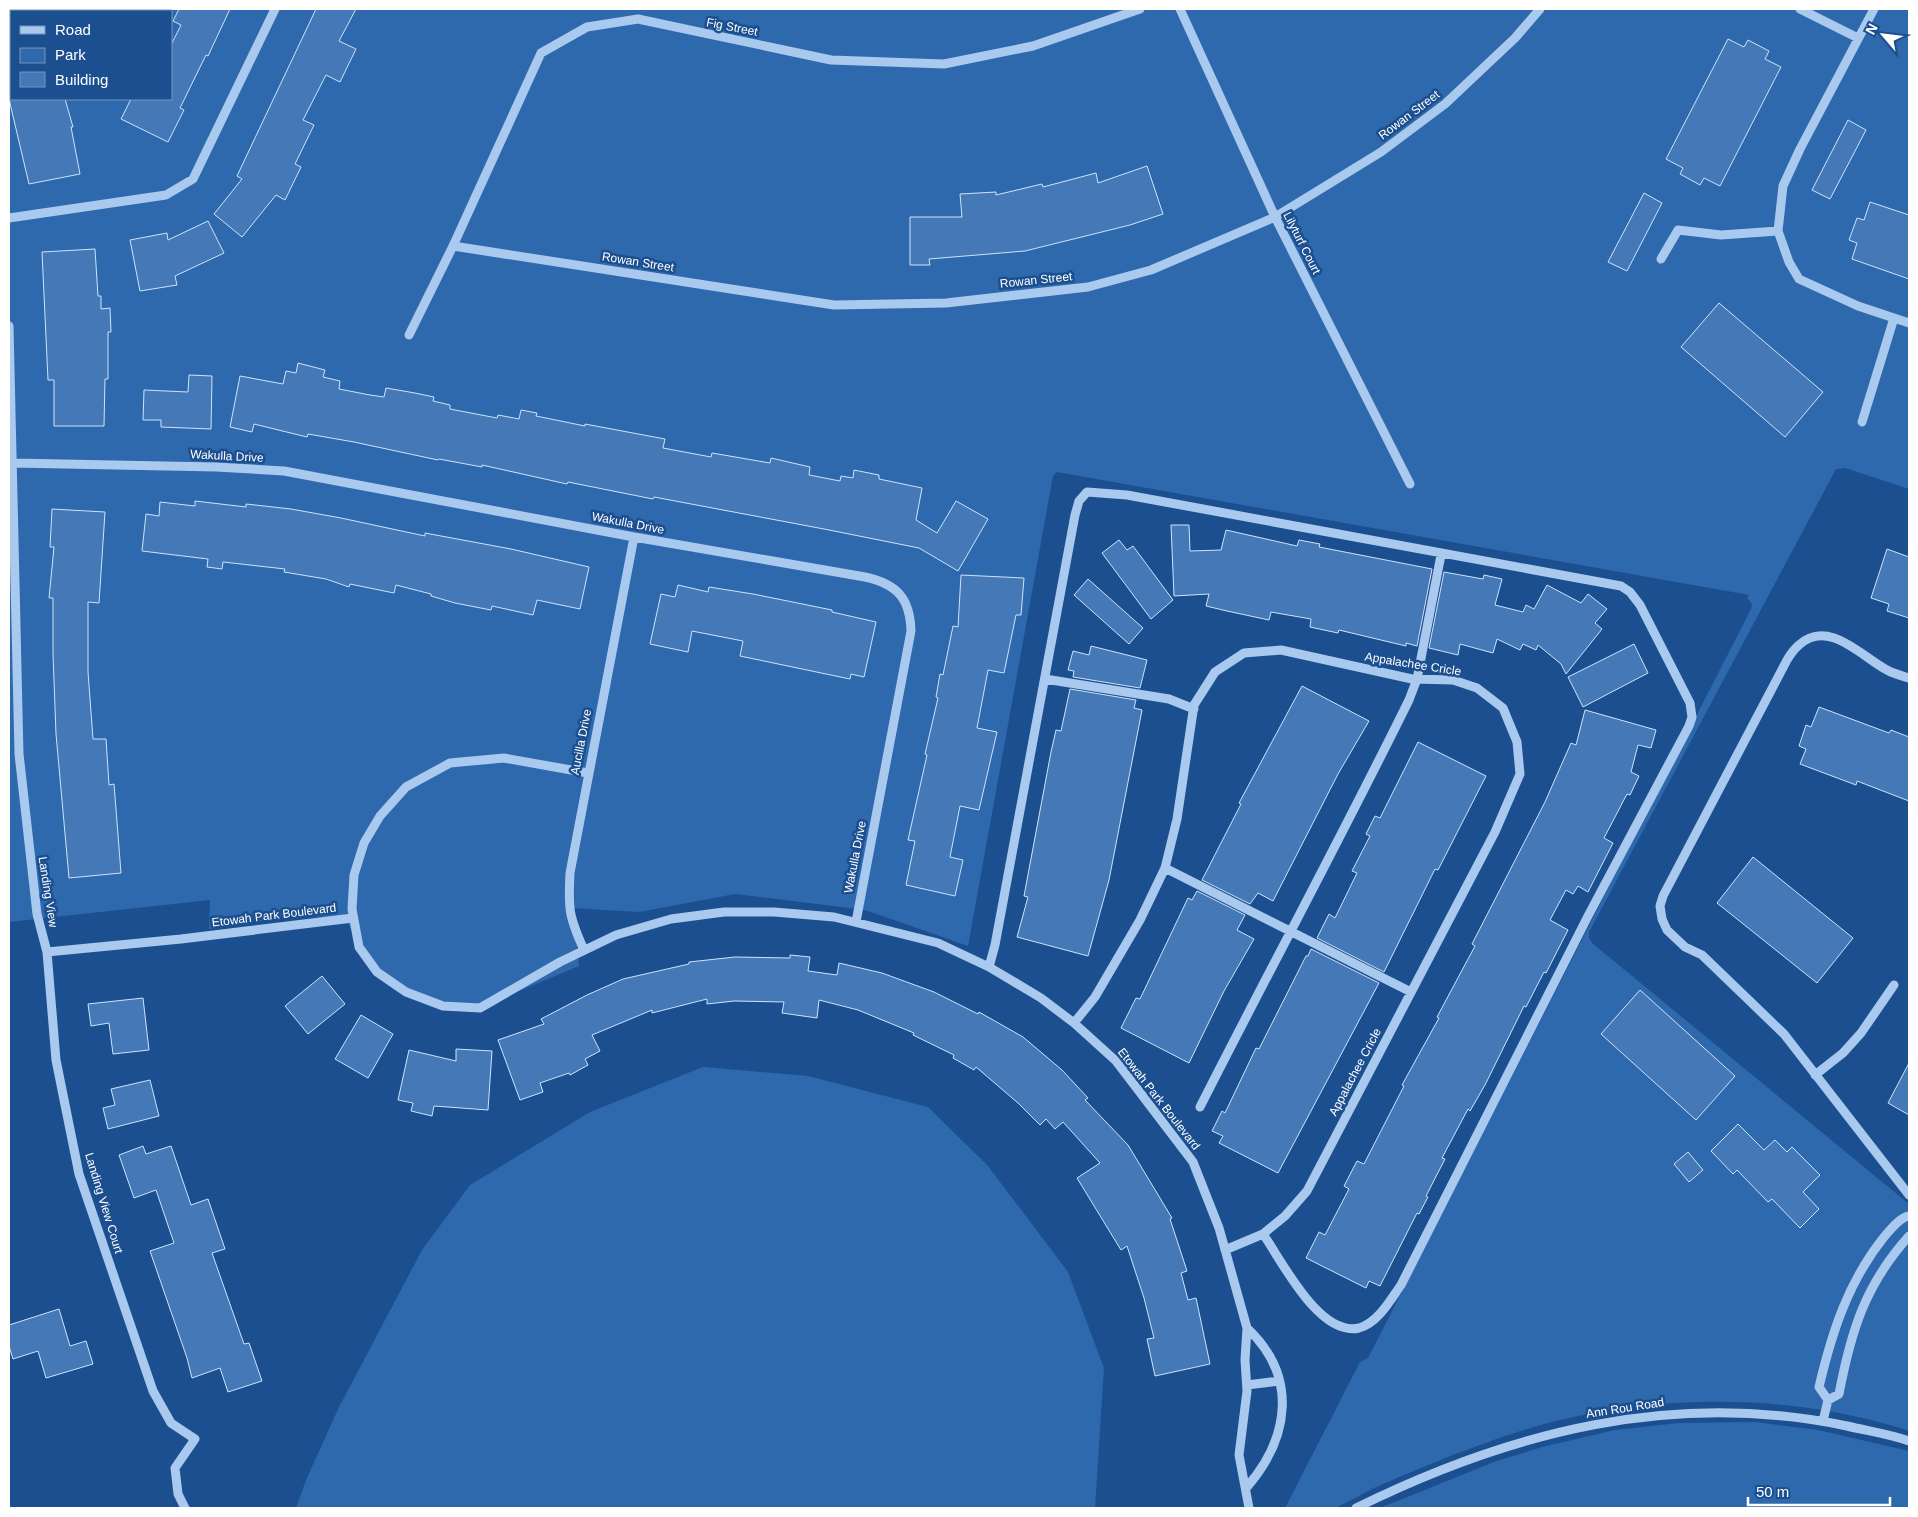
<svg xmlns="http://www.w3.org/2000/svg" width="1918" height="1517" font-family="Helvetica,sans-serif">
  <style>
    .green { fill: #2e69ad; fill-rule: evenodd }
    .building { fill: #4478b7; stroke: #cfe3fa }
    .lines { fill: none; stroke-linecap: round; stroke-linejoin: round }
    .minor { stroke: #a9c9ee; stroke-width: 9 }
    .labels { text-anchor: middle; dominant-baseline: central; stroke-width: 5; stroke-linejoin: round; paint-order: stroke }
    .street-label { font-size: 12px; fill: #fff; stroke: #1b4f8f }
  </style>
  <rect width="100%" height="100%" fill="#1b4f8f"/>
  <!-- green -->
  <path class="green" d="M 9,9 L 1909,9 L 1909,489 L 1845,468 L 1836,469 L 1589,932 L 1589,938 L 1592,943 L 1909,1204 L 1909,1431 C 1777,1387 1612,1394 1483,1444 C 1446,1457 1410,1472 1374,1488 C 1361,1494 1348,1503 1334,1508 C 1320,1512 1299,1508 1285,1508 L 1360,1362 L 1368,1358 L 1751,609 L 1752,604 L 1747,598 L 1749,595 L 1057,472 L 1053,476 L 968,946 L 865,910 L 735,894 L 639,912 L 573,908 L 579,966 L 500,999 L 451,1011 L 419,1001 L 393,989 L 365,959 L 347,921 C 315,909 245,924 209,929 L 210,900 L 9,922 ZM 11,11 L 171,11 L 171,99 L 11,99 Z
    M 703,1067 L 808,1076 L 928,1107 L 988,1166 L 1068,1272 L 1104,1368 L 1095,1508 L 296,1508 L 306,1480 L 339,1407 L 422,1250 L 470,1185 L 590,1112 Z
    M 1755,1422 L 1818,1430 L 1909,1451 L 1909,1508 L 1380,1508 L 1494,1462 L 1542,1447 L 1615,1430 L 1678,1423 Z"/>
  <!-- building -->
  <path class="building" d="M 179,9 L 230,9 L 208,56 L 206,55 L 180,108 L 184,110 L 168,142 L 121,119 L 131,99 L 171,99 L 171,45 L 181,25 L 173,21 Z
    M 316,9 L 356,9 L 339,41 L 356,49 L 340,82 L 326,75 L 303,120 L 314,125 L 295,164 L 301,167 L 285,200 L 276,195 L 242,237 L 214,214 L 242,179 L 237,176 Z
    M 1728,39 L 1744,47 L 1748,40 L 1769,51 L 1765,59 L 1781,67 L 1720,186 L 1704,178 L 1700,185 L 1680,174 L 1683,168 L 1666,159 Z
    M 9,99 L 65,99 L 73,127 L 71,127 L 80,174 L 29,184 Z
    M 1848,120 L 1866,130 L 1830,199 L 1812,190 Z
    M 1147,166 L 1163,214 L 1130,225 L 1025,251 L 929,259 L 930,265 L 910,265 L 910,217 L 962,217 L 960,194 L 996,192 L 996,195 L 1042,184 L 1043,187 L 1096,173 L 1098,183 Z
    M 1644,193 L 1662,203 L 1627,271 L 1608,262 Z
    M 1870,202 L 1909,215 L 1909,279 L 1852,259 L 1857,243 L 1849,240 L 1857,218 L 1864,220 Z
    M 208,221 L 224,253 L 175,276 L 177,285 L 140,291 L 130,240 L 167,233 L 168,240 Z
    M 95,249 L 98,296 L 101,296 L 101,309 L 110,308 L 111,332 L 108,332 L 108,379 L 105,379 L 104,426 L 54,426 L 54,380 L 48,380 L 42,252 Z
    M 1719,303 L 1823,392 L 1785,437 L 1681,347 Z
    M 298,363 L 325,370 L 323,377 L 340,381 L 339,389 L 370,395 L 384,397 L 386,388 L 415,393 L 434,397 L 433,401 L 450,405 L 450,409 L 497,418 L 498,415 L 519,419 L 521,410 L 537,413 L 536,416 L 585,426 L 585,424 L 665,439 L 663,448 L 711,457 L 712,453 L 770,463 L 771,458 L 810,467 L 809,475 L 840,481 L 841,476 L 853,478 L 854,470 L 879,475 L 879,479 L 922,488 L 916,520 L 937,533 L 956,501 L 988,519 L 958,571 L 919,548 L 824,529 L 654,497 L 653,499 L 568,482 L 567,484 L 482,465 L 482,467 L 439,459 L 438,460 L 354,442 L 308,434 L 307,437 L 254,424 L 252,432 L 230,427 L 240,376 L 283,384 L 286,371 L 296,373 Z
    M 189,375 L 212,376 L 211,429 L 161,427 L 161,420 L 143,420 L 144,390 L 188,392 Z
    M 195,501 L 246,507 L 246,504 L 291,509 L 341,518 L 425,536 L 425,533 L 511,549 L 589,567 L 580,609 L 537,600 L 533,615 L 492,606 L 491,610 L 455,603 L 431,596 L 431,594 L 396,585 L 394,593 L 350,584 L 349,587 L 326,579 L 284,572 L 285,569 L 223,562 L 222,569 L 207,567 L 208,559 L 142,551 L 146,514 L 159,516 L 160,502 L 195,506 Z
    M 52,509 L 105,512 L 99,603 L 88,602 L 88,672 L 93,739 L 106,739 L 109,785 L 114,784 L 121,873 L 69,878 L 56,734 L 53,654 L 53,598 L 49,598 L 54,547 L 50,547 Z
    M 1171,525 L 1189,525 L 1190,551 L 1221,550 L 1226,530 L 1297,546 L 1299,540 L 1320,544 L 1319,547 L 1432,569 L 1417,646 L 1406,643 L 1406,646 L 1339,630 L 1338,633 L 1310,627 L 1311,619 L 1271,612 L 1269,620 L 1227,611 L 1206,606 L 1209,594 L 1174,596 Z
    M 1119,540 L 1127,550 L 1133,546 L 1173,600 L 1151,619 L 1102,553 Z
    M 1887,549 L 1909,557 L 1909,618 L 1887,611 L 1889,604 L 1871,598 Z
    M 1444,572 L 1483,579 L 1484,575 L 1502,579 L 1495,605 L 1523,612 L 1526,605 L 1534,609 L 1547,585 L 1581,603 L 1588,594 L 1607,609 L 1595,623 L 1602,629 L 1566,674 L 1561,664 L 1538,645 L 1536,650 L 1523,644 L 1520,650 L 1497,639 L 1493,653 L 1460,644 L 1458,655 L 1429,648 Z
    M 961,575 L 1024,578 L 1021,615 L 1016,615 L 1004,673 L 988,670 L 977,728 L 997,732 L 979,810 L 960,806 L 950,857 L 963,860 L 955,896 L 906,885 L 915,841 L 908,840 L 927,755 L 925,754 L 938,698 L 936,697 L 940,674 L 943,675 L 953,626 L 958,627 Z
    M 1088,579 L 1143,628 L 1129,644 L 1074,595 Z
    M 678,585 L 708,592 L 709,587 L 753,594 L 832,610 L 832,612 L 876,622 L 864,677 L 851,674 L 850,679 L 740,656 L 743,641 L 692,631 L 688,652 L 650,644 L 661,594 L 675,597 Z
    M 1634,644 L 1648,673 L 1583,707 L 1568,677 Z
    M 1091,646 L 1147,660 L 1140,688 L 1073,677 L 1074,671 L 1068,670 L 1073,651 L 1089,655 Z
    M 1302,686 L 1369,721 L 1338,774 L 1273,901 L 1258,893 L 1250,904 L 1202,880 L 1241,804 L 1239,803 Z
    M 1070,689 L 1136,700 L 1134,708 L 1142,710 L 1109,880 L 1088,956 L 1017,937 L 1028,897 L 1024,896 L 1051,752 L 1056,730 L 1061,731 Z
    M 1819,707 L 1889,733 L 1891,730 L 1909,737 L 1909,801 L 1857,781 L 1856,785 L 1800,764 L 1806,749 L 1799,746 L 1806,725 L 1811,727 Z
    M 1585,710 L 1656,730 L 1651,748 L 1638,745 L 1631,772 L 1639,776 L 1630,795 L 1627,794 L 1604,838 L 1613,843 L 1588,892 L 1578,886 L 1573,894 L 1566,890 L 1550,920 L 1568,930 L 1546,973 L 1544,972 L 1526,1007 L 1524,1006 L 1485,1085 L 1470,1111 L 1468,1109 L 1442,1158 L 1445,1159 L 1426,1196 L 1428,1197 L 1419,1214 L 1417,1213 L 1380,1286 L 1369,1281 L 1366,1288 L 1306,1258 L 1319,1232 L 1325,1235 L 1349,1189 L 1344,1186 L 1357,1161 L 1364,1164 L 1404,1086 L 1402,1085 L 1439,1018 L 1437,1017 L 1475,946 L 1472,944 L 1545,802 L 1571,743 L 1576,745 Z
    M 1418,742 L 1486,776 L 1438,870 L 1435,869 L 1384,972 L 1317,938 L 1329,914 L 1335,918 L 1357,873 L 1352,871 L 1370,836 L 1366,834 L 1375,816 L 1380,818 Z
    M 1753,857 L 1853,938 L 1817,983 L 1717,903 Z
    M 1197,891 L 1245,915 L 1237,930 L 1254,939 L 1224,991 L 1189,1063 L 1121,1028 L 1136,998 L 1140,999 L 1188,898 L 1192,900 Z
    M 1311,949 L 1379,983 L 1278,1173 L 1219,1143 L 1223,1136 L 1212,1131 L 1222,1111 L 1225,1113 L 1256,1048 L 1259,1049 L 1306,956 L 1308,956 Z
    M 790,955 L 810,957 L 808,971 L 837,975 L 839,963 L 882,973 L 934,992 L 978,1014 L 979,1012 L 1023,1037 L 1062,1070 L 1088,1098 L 1085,1100 L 1128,1145 L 1172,1218 L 1170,1219 L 1187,1271 L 1181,1273 L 1188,1300 L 1196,1298 L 1210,1364 L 1155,1376 L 1147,1339 L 1154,1338 L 1144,1298 L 1127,1246 L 1121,1250 L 1077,1178 L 1100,1163 L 1063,1122 L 1055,1129 L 1046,1119 L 1040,1125 L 1018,1103 L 976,1067 L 974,1070 L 953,1058 L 954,1055 L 913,1035 L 914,1033 L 858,1010 L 819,1000 L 817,1018 L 782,1013 L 784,1002 L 734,1001 L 707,1004 L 707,999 L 652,1013 L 652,1010 L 592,1035 L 600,1051 L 585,1059 L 588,1065 L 570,1075 L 569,1073 L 540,1083 L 543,1092 L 520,1100 L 498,1040 L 544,1024 L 541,1019 L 587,995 L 623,979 L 689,964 L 689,962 L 735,957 L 790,958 Z
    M 322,976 L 345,1004 L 308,1034 L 285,1006 Z
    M 1640,990 L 1735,1076 L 1696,1120 L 1601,1034 Z
    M 143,998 L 149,1050 L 113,1054 L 109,1023 L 91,1026 L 88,1004 Z
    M 361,1015 L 393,1034 L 368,1078 L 335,1059 Z
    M 456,1049 L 492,1051 L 488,1110 L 434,1106 L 432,1116 L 411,1111 L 413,1103 L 398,1100 L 409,1050 L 456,1061 Z
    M 1909,1063 L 1909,1115 L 1888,1103 Z
    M 150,1080 L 159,1116 L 108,1129 L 103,1108 L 115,1105 L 111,1089 Z
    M 1738,1124 L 1764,1150 L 1775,1140 L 1787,1152 L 1792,1147 L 1820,1175 L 1803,1192 L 1819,1209 L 1800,1228 L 1772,1199 L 1768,1202 L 1737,1170 L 1733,1174 L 1711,1151 Z
    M 143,1146 L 146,1154 L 171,1146 L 191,1205 L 208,1199 L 225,1249 L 212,1253 L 244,1344 L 249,1343 L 262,1381 L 228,1392 L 220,1368 L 192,1378 L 187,1358 L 150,1251 L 174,1243 L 156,1190 L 134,1198 L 119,1155 Z
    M 1688,1152 L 1703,1170 L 1689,1182 L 1674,1164 Z
    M 59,1309 L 70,1346 L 86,1341 L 93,1364 L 46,1378 L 38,1351 L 13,1359 L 9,1346 L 9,1325 Z"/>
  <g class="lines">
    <!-- minor -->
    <path class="minor" d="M 1180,9 L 1275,217 L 1410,484
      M 1800,9 L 1858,38
      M 1874,9 L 1800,149 L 1783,186 L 1778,231 L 1789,262 L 1799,279 L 1858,306 L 1909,323
      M 9,218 L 166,195 L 193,179 L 275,9
      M 453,246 L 834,305 L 946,303 L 1088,287 L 1151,270 L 1275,217 L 1381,152 L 1445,104 L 1515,38 L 1540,9
      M 1661,259 L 1678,230 L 1721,235 L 1778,231
      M 9,326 L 19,754 L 37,914 L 47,952 L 56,1060 L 79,1174 L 153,1391 L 171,1423 L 195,1439 L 175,1468 L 178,1494 L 185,1508
      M 409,335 L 453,246 L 541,53 L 587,27 L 638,19 L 831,60 L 944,64 L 1033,46 L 1140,9
      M 1862,422 L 1894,318
      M 13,463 L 216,467 L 284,471 L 634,537 L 865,577 C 897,584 910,598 911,631 L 856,922
      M 1909,678 C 1902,676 1894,674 1887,670 C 1862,657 1828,618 1799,645 C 1794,649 1790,655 1787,660 L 1663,896 L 1660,906 L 1662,919 L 1667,930 L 1685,947 L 1702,955 L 1784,1034 L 1909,1195
      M 1045,679 L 1169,699 L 1194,709
      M 588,773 L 504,758 L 450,763 L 406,787 L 380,816 L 364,843 L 354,875 L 352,909 L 359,947 L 377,972 L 406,992 L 443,1006 L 480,1008 L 560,962 L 616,935 L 671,919 L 724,912 L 774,912 L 834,917 L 938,943 L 989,967 L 1041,998 L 1074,1023 L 1116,1061 L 1193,1162 L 1219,1228 L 1247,1328 L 1245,1360 L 1247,1391 L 1239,1455 L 1249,1508
      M 1165,868 L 1411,992
      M 584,950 C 569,917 568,909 570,873 L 634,537
      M 47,952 L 181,939 L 353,918
      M 989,967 L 995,945 L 1075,515 L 1079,501 L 1087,492 L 1127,495 L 1621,586 L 1630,592 L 1640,605 L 1690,703 L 1692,717 L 1689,726 L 1588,916 L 1401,1285 C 1391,1299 1378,1323 1359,1328 C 1319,1337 1282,1261 1263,1234
      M 1074,1023 L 1095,997 L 1140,920 L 1165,868 L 1177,819 L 1194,705 L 1215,672 L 1244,653 L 1281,650 L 1412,679 L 1453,680 L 1477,688 L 1503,708 L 1517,742 L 1520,774 L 1495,832 L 1307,1191 L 1285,1216 L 1263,1234 L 1225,1250
      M 1815,1075 L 1843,1053 L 1861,1033 L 1894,985
      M 1200,1107 C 1269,971 1342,836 1409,700 L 1417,679 L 1441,555
      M 1909,1216 C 1900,1217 1890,1230 1884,1237 C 1848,1282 1832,1332 1819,1387 L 1828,1400 L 1839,1394 C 1851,1331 1865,1285 1909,1236
      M 1247,1385 L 1279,1381
      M 1823,1421 L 1828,1400
      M 1247,1487 C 1290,1437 1298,1376 1247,1328
      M 1356,1508 C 1512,1431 1674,1390 1847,1426 C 1868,1431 1889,1434 1909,1441"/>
  </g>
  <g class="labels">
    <!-- street labels -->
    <g class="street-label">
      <text transform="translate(732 27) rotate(11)">Fig Street</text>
      <text transform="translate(1409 115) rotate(-37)">Rowan Street</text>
      <text transform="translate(1302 243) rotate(63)">Lilyturf Court</text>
      <text transform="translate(638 262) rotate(9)">Rowan Street</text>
      <text transform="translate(1036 280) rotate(-6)">Rowan Street</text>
      <text transform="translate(227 456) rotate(3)">Wakulla Drive</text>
      <text transform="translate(628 523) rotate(11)">Wakulla Drive</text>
      <text transform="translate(1413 664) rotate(9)">Appalachee Cricle</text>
      <text transform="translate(581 742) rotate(-79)">Aucilla Drive</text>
      <text transform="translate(855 857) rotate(-79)">Wakulla Drive</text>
      <text transform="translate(48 892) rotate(81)">Landing View</text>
      <text transform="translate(274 915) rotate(-7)">Etowah Park Boulevard</text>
      <text transform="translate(1355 1072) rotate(-62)">Appalachee Cricle</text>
      <text transform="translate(1159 1099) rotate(52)">Etowah Park Boulevard</text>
      <text transform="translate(104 1203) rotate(73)">Landing View Court</text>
      <text transform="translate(1625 1408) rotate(-9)">Ann Rou Road</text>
    </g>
  </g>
  <!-- border -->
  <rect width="1918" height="1517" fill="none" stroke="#ffffff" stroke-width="20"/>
  <!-- legend -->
  <rect x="10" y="10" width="162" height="90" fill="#1b4f8f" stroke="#7695bc"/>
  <rect x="20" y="26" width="25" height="8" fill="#a9c9ee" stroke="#7695bc"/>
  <text x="55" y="35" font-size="15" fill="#ffffff">Road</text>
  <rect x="20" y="48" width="25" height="15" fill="#2e69ad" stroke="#7695bc"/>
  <text x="55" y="60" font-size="15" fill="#ffffff">Park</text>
  <rect x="20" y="72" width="25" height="15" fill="#4478b7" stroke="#7695bc"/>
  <text x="55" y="85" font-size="15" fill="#ffffff">Building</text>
  <!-- north arrow -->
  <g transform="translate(1883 35) rotate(298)" stroke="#1b4f8f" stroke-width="4" paint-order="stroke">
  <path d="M0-4L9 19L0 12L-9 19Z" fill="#ffffff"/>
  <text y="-8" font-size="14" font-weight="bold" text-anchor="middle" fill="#ffffff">N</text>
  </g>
  <!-- scale -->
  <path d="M1748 1497v8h142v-8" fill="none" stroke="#ffffff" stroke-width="2.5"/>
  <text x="1756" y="1497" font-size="15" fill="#ffffff" stroke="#1b4f8f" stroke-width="4" paint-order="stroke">50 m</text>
</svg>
